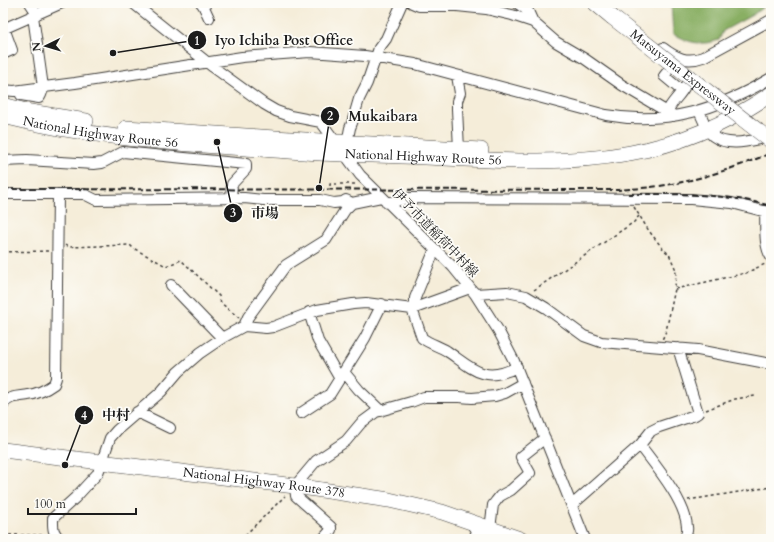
<svg xmlns="http://www.w3.org/2000/svg" width="774" height="542" font-family="Cardo,'Noto Serif JP',serif">
  <style>
    .forest { fill: #89af64; stroke: #526640 }
    .lines { fill: none; stroke-linecap: round; stroke-linejoin: round }
    .minor-tunnel { stroke: #cac3b3; stroke-width: 10; stroke-dasharray: 10 5; stroke-linecap: butt }
    .minor-casing { stroke: #3d3b38; stroke-width: 12 }
    .highway-casing { stroke: #3d3b38; stroke-width: 16 }
    .path { stroke: #3d3b38; stroke-width: 1.5; stroke-dasharray: 3 3; stroke-linecap: butt }
    .minor { stroke: #fff; stroke-width: 10 }
    .highway { stroke: #fff; stroke-width: 15 }
    .rail { stroke: #1c1c1c; stroke-width: 2; stroke-dasharray: 6 3; stroke-linecap: butt }
    .highway-bridge-casing { stroke: #3d3b38; stroke-width: 16; stroke-linecap: butt }
    .highway-bridge { stroke: #fff; stroke-width: 15 }
    .labels { text-anchor: middle; dominant-baseline: central; stroke-width: 3.5; stroke-linejoin: round; paint-order: stroke }
    .street-label { font-size: 13px; fill: #1c1c1c; stroke: #fdfcf7 }
    .leader { fill: none; stroke: #1c1c1c; stroke-width: 1.5 }
    .callout-dot { fill: #1c1c1c; stroke: #fdfcf7; stroke-width: 1.5 }
    .mark-label { font-size: 12px; text-anchor: middle; font-weight: bold; fill: #fff }
    .callout-label { font-size: 14px; text-anchor: middle; font-weight: bold; fill: #1c1c1c; stroke: #fdfcf7; stroke-width: 3.5; stroke-linejoin: round; paint-order: stroke }
  </style>
  <rect width="100%" height="100%" fill="#fdfcf7"/>
  <filter id="ink" filterUnits="userSpaceOnUse"><feTurbulence type="fractalNoise" baseFrequency=".025" numOctaves="2"/><feDisplacementMap in="SourceGraphic" scale="8" xChannelSelector="R" yChannelSelector="G"/><feConvolveMatrix kernelMatrix="1 2 1 2 8 2 1 2 1" color-interpolation-filters="sRGB"/></filter>
  <filter id="wash" filterUnits="userSpaceOnUse"><feTurbulence type="fractalNoise" baseFrequency=".012" numOctaves="4" result="noise"/><feDisplacementMap in="SourceGraphic" scale="16" xChannelSelector="R" yChannelSelector="G"/><feGaussianBlur stdDeviation="0.9" result="paint"/><feColorMatrix in="noise" values="0 0 0 0 0 0 0 0 0 0 0 0 0 0 0 0 0 1.4 0 .05"/><feComposite in="paint" operator="in"/></filter>
  <g filter="url(#wash)">
    <rect width="100%" height="100%" fill="#f5edd9"/>
    <!-- forest -->
    <path class="forest" d="M 671,3 L 766,3 L 767,4 L 754,14 L 723,31 L 719,40 C 701,46 689,43 673,34 Z"/>
  </g>
  <g filter="url(#ink)">
    <g class="lines">
      <!-- minor-tunnel -->
      <path class="minor-tunnel" d="M 3,105 L 21,95"/>
      <defs>
        <path id="minor" d="M 30,3 L 34,9 L 36,15
          M 133,3 L 213,67 L 264,104 L 276,111 L 290,116 L 321,122 L 360,175 L 453,267 L 475,294 L 498,330 L 514,361 L 585,539
          M 201,3 L 203,5 L 209,18
          M 412,3 L 419,6 L 457,6 L 486,9 L 512,15 L 533,22 L 556,42 L 585,59 L 622,85 L 674,116
          M 517,3 L 528,11 L 533,22
          M 3,29 L 62,3
          M 663,48 C 676,58 687,63 703,57 L 771,20
          M 3,54 L 12,50 L 4,28
          M 676,61 L 664,76 L 682,91
          M 457,76 L 460,93 L 457,101 L 457,109 L 459,149
          M 3,90 L 14,91 L 75,83 L 242,57 L 310,52 L 365,56 L 415,64 L 606,115 C 666,126 719,109 771,78
          M 21,95 L 39,98 C 42,95 42,92 43,87 L 33,16
          M 699,111 C 703,119 706,130 713,136 C 729,148 752,140 769,137
          M 667,112 C 672,101 680,96 685,86
          M 347,143 L 350,128 L 352,123 L 359,99 L 367,83 L 379,48 L 386,39 L 402,3
          M 3,161 L 27,160 L 94,164 L 102,163 L 123,152 L 246,164 L 246,169 L 232,184 L 231,198
          M 3,194 L 84,194 L 96,200 L 244,198 L 263,200 L 320,200 L 334,203 L 343,202 L 346,200 L 352,203
          M 387,203 L 409,198 L 691,199 L 732,203 L 771,213
          M 765,211 C 766,225 763,244 771,257
          M 171,285 L 222,338
          M 475,294 L 507,292 L 526,296 L 546,308 L 584,336 L 601,342 L 698,350 L 771,364
          M 415,308 L 415,298 L 435,249
          M 412,309 L 422,338 C 430,344 439,346 447,351 C 473,369 484,384 517,367
          M 309,312 L 318,341 L 340,379
          M 244,326 L 248,317 L 286,265 L 326,240 L 345,210 L 352,203 L 381,197
          M 344,372 L 359,390 L 381,411
          M 3,404 C 11,395 18,397 28,395 C 37,394 47,389 54,384 L 56,378 L 58,194
          M 137,412 L 170,428
          M 301,413 L 330,394 L 365,338 L 382,304
          M 640,445 C 655,465 686,502 687,527 C 688,530 686,533 686,536 L 689,539
          M 572,505 L 640,445 L 651,431 L 659,427 L 695,415 L 698,413 L 678,348
          M 471,522 L 480,539
          M 490,529 L 493,505 L 496,501 L 500,496 L 511,490 L 530,473 L 521,457 L 545,438
          M 61,539 C 52,534 53,527 53,518 L 75,498 L 98,473 L 110,438 L 117,430 L 161,392 L 178,372 L 200,353 L 222,338 L 244,326 L 266,328 L 273,327 L 317,310 L 353,304 L 366,303 L 412,309 L 470,288
          M 323,539 L 331,530 L 331,527 L 296,496 L 295,486 L 316,461 L 346,441 L 361,423 L 376,412 L 411,402 L 424,397 L 459,397 L 472,398 L 495,396 L 505,393 L 523,383"/>
        <g id="highway">
          <path d="M 595,3 L 612,17"/>
          <path d="M 3,105 L 30,112 L 86,121"/>
          <path id="s1" d="M 3,116 C 82,136 164,143 245,148 C 278,150 311,153 343,154 C 363,155 383,155 402,156 C 478,159 555,167 630,153 C 682,144 728,123 771,94"/>
          <path d="M 126,128 L 335,142 L 481,150"/>
          <path id="s2" d="M 3,450 L 295,486 L 389,500 L 442,512 L 520,539"/>
        </g>
      </defs>
      <!-- minor casing -->
      <use href="#minor" class="minor-casing"/>
      <!-- highway casing -->
      <use href="#highway" class="highway-casing"/>
      <!-- path -->
      <path class="path" d="M 330,186 L 330,184 L 356,184
        M 634,207 L 649,231 L 664,250 L 669,254 L 676,270 L 675,289 L 666,331 L 662,340
        M 65,245 L 68,247 L 130,245 L 133,248 L 166,266 L 181,260 L 219,296 L 221,303 L 239,318
        M 3,252 L 49,251
        M 675,289 L 746,273 L 765,264
        M 534,290 L 634,222 L 639,216
        M 706,410 L 735,399 L 755,396
        M 688,500 L 771,487
        M 3,535 L 40,535 L 48,536
        M 241,539 L 285,496"/>
      <!-- minor -->
      <use href="#minor" class="minor"/>
      <!-- highway -->
      <use href="#highway" class="highway"/>
      <!-- rail -->
      <path class="rail" d="M 3,189 L 618,190 C 632,189 645,188 659,186 C 697,181 735,168 771,153
        M 628,194 C 677,194 724,193 771,206"/>
      <defs>
        <g id="highway-bridge">
          <path id="s3" d="M 612,17 L 771,141"/>
        </g>
      </defs>
      <!-- highway-bridge casing -->
      <use href="#highway-bridge" class="highway-bridge-casing"/>
      <!-- highway-bridge -->
      <use href="#highway-bridge" class="highway-bridge"/>
    </g>
  </g>
  <g class="labels">
    <!-- street labels -->
    <g class="street-label">
      <text stroke="none"><textPath href="#s3" startOffset="90">Matsuyama Expressway</textPath></text>
      <text stroke="none"><textPath href="#s1" startOffset="99">National Highway Route 56</textPath></text>
      <text stroke="none"><textPath href="#s1" startOffset="423">National Highway Route 56</textPath></text>
      <text transform="translate(435 233) rotate(46)">伊予市道稲荷中村線</text>
      <text stroke="none"><textPath href="#s2" startOffset="263">National Highway Route 378</textPath></text>
    </g>
  </g>
  <!-- callouts -->
  <path class="leader" d="M113 53L197 40M319 188L330 116M217 142L233 213M65 465L84 415"/>
  <g class="callout-dot">
    <circle cx="113" cy="53" r="4"/>
    <circle cx="319" cy="188" r="4"/>
    <circle cx="217" cy="142" r="4"/>
    <circle cx="65" cy="465" r="4"/>
    <circle cx="197" cy="40" r="10"/>
    <circle cx="330" cy="116" r="10"/>
    <circle cx="233" cy="213" r="10"/>
    <circle cx="84" cy="415" r="10"/>
  </g>
  <g class="mark-label">
    <text x="197" y="45">1</text>
    <text x="330" y="120">2</text>
    <text x="233" y="217">3</text>
    <text x="84" y="420">4</text>
  </g>
  <g class="callout-label">
    <text x="284" y="45">Iyo Ichiba Post Office</text>
    <text x="383" y="121">Mukaibara</text>
    <text x="265" y="218">市場</text>
    <text x="116" y="420">中村</text>
  </g>
  <!-- margin -->
  <rect width="774" height="542" fill="none" stroke="#fdfcf7" stroke-width="16"/>
  <!-- north arrow -->
  <g transform="translate(46 46) rotate(265)" stroke="#fdfcf7" stroke-width="3" paint-order="stroke">
  <path d="M0-3L7 15L0 10L-7 15Z" fill="#1c1c1c"/>
  <text y="-6" font-size="11" font-weight="bold" text-anchor="middle" fill="#1c1c1c">N</text>
  </g>
  <!-- scale -->
  <path d="M28 508v6h108v-6" fill="none" stroke="#1c1c1c" stroke-width="2"/>
  <text x="34" y="508" font-size="12" fill="#1c1c1c" stroke="#fdfcf7" stroke-width="3" paint-order="stroke">100 m</text>
</svg>
